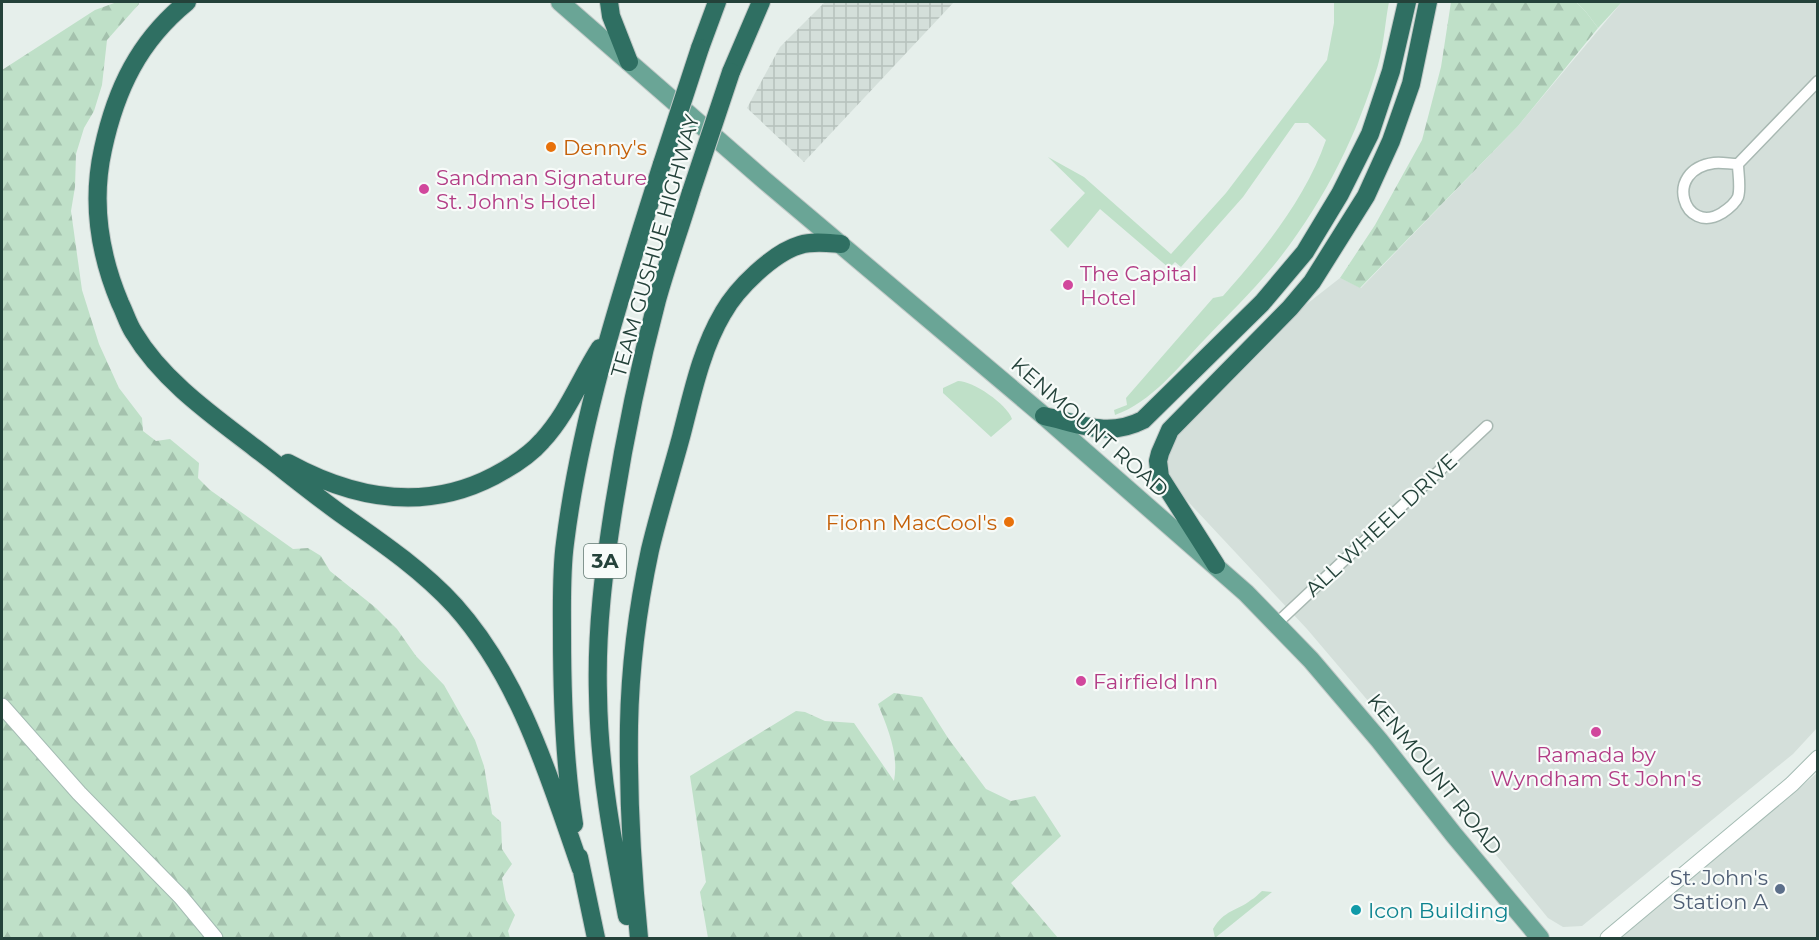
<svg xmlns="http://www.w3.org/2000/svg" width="1819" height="940" font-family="Montserrat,sans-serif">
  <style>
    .built { fill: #d4dfda }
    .industrial { fill: url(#industrial-grid) }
    .green { fill: #bfe0c8 }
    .forest { fill: url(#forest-firs) }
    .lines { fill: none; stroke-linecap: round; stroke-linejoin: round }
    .street-casing { stroke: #a8b8b2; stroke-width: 13 }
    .secondary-casing { stroke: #a4bbb3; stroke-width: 17 }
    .primary-casing { stroke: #c2cac8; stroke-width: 20 }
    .highway-casing { stroke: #c2cac8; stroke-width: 20 }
    .street { stroke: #fff; stroke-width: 10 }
    .secondary { stroke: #fff; stroke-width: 15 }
    .primary { stroke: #6aa596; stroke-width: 18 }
    .highway { stroke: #2f6f62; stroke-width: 18 }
    .highway-bridge-casing { stroke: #c2cac8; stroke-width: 20; stroke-linecap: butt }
    .highway-bridge { stroke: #2f6f62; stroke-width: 18 }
    .food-dot { fill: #e8710a; stroke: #f7fbf9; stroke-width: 2 }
    .hotel-dot { fill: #d1479c; stroke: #f7fbf9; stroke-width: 2 }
    .service-dot { fill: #5c6f8a; stroke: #f7fbf9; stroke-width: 2 }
    .culture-dot { fill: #0f9aa8; stroke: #f7fbf9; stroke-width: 2 }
    .labels { text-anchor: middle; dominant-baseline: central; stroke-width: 4.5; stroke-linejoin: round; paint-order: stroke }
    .shield { fill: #f7fbf9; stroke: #637a73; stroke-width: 1.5 }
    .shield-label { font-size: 20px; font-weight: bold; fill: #24423a }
    .food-label { font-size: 21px; fill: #c56008; stroke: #f7fbf9; text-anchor: start }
    .hotel-label { font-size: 21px; fill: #b23c85; stroke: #f7fbf9; text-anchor: start }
    .street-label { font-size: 21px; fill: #24423a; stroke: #f7fbf9 }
    .service-label { font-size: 21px; fill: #4e5e75; stroke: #f7fbf9; text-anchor: end }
    .culture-label { font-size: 21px; fill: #0d838f; stroke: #f7fbf9; text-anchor: start }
  </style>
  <defs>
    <pattern id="industrial-grid" width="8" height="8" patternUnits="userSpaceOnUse" patternTransform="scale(1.5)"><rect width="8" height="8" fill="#d4dfda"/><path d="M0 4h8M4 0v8" fill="none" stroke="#b6c1bc"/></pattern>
    <pattern id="forest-firs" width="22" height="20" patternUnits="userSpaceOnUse" patternTransform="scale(1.5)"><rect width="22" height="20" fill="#bfe0c8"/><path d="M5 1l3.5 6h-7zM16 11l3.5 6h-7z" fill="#a4c1ad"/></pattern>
  </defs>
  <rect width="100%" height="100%" fill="#e6efeb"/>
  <!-- built -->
  <path class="built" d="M 1622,2 L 1817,2 L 1817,728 L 1793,754 L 1582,926 L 1563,927 L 1548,918 L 1403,742 L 1307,629 L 1179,492 L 1166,471 L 1166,456 L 1175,439 L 1197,411 L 1230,383 L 1294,314 L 1340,278 L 1361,288 L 1518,126 Z
    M 1817,773 L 1817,938 L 1621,938 L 1767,816 Z"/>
  <!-- industrial -->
  <path class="industrial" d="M 825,2 L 954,2 L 804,162 L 747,108 L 780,47 Z"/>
  <!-- green -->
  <path class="green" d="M 1334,2 L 1389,2 C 1385,22 1384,44 1378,65 C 1358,133 1325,199 1282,255 C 1259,285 1231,312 1205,339 C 1178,367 1152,402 1115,415 L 1114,410 L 1127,405 L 1126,398 L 1213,298 L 1223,296 C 1263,251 1306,198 1326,140 L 1308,123 L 1295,123 L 1243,197 L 1181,267 L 1175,262 L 1169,268 L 1100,209 L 1068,248 L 1050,230 L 1085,193 L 1048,157 L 1084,177 L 1171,254 L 1226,193 L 1327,60 L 1334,23 Z
    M 1576,2 L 1622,2 L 1598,28 L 1586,12 Z
    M 958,381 C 973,381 1007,404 1012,419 L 991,437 L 943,393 L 943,388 Z
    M 1262,891 L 1272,892 L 1215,938 L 1213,929 C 1224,910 1237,911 1251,900 C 1255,898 1258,894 1262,891 Z"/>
  <!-- forest -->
  <path class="forest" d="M 117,2 L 138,2 L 139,4 L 107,40 L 102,85 L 94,111 L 84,128 L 76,154 L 75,187 L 71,211 L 82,290 L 99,344 L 119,388 L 142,418 L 143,431 L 156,441 L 170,439 L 199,463 L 198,478 L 210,490 L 293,549 L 308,548 L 321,556 L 330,571 L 376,608 L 397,629 L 416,656 L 444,685 L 475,740 L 484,766 L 492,814 L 501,822 L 502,849 L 512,864 L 502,878 L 506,900 L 515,915 L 508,931 L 510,938 L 2,938 L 2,70 L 95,10 Z
    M 1451,2 L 1576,2 L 1586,12 L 1598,28 L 1518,126 L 1360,288 L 1340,278 L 1375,225 L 1422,140 L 1441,67 Z
    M 894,693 L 922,697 L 948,738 L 986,789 L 1011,801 L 1035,796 L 1061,836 L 1011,883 L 1058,938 L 708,938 L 700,892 L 706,882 L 690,776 L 796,711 L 805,712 L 825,721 L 854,723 L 894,781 C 899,754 888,729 878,704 Z"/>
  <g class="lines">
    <defs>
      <path id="street" d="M 1738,164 C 1730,164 1722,162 1714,163 C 1662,170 1684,236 1722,213 C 1728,209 1735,204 1738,197 C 1741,188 1738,173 1738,164 L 1818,81
        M 1276,624 L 1487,426"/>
      <path id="secondary" d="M 2,706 L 79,793 L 181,897 L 215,938
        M 1608,938 L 1792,784 L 1818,758"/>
      <path id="primary" d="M 560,2 L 764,180 L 1044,416 L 1246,593 L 1311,660 L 1379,740 L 1454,835 L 1540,938"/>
      <path id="highway" d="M 187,2 C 139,41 116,89 103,149 C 91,203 99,253 120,303 C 125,313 128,324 134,333 C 162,380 212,415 255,448 C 284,470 312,493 341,514 C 381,542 422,570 455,606 C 521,680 549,778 581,869
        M 609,2 L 611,16 L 629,62
        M 700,48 L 717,2
        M 731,72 L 761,2
        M 1044,416 C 1080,424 1108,438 1143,420 L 1262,303 L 1305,252 L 1340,194 L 1370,134 L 1391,71 L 1407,2
        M 288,463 C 354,499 425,512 494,476 C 511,467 529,456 542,441 C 568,413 580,379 600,348
        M 1216,565 L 1160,477 L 1158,461 L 1160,453 L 1170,430 L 1290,308 L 1312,282 L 1366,196 L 1391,141 L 1411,84 L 1428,2
        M 574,824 C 564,761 562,698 562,634 C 562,604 561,572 565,543 C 581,414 623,288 662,164
        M 579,857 L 596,938
        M 627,916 C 613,843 599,770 598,695 C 596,631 604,568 614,505 C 625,436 639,368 657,300 C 667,264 680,228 691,192
        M 639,938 C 632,868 628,797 629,726 C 630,669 638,606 650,550 C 659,512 671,474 681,437 C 692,395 701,350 723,313 C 737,288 773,253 800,245 C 813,241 827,243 841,244"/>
    </defs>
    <!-- street casing -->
    <use href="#street" class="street-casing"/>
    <!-- secondary casing -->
    <use href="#secondary" class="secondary-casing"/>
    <!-- primary casing -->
    <use href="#primary" class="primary-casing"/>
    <!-- highway casing -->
    <use href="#highway" class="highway-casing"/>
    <!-- street -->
    <use href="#street" class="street"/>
    <!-- secondary -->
    <use href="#secondary" class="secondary"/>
    <!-- primary -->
    <use href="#primary" class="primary"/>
    <!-- highway -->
    <use href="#highway" class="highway"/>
    <defs>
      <path id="highway-bridge" d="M 662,164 L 700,48
        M 691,192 L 731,72"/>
    </defs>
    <!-- highway-bridge casing -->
    <use href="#highway-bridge" class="highway-bridge-casing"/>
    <!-- highway-bridge -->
    <use href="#highway-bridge" class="highway-bridge"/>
  </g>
  <!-- markers -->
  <g class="food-dot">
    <circle cx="551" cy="147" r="6"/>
    <circle cx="1009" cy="522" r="6"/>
  </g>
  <g class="hotel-dot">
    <circle cx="424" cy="189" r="6"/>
    <circle cx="1068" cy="285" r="6"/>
    <circle cx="1081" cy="681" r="6"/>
    <circle cx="1596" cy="732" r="6"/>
  </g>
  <circle class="service-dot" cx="1780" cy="889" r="6"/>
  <circle class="culture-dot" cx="1356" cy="910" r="6"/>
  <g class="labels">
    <!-- shield labels -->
    <rect class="shield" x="584" y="544" width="42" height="34" rx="4.5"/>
    <g class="shield-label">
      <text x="605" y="561">3A</text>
    </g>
    <!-- food labels -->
    <g class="food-label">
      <text x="563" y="147">Denny's</text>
      <text x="997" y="522" text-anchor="end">Fionn MacCool's</text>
    </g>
    <!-- hotel labels -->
    <g class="hotel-label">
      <text x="436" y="177">Sandman Signature<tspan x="436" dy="24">St. John's Hotel</tspan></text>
      <text x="1080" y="273">The Capital<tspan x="1080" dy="24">Hotel</tspan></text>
      <text x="1093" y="681">Fairfield Inn</text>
      <text x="1596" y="754" text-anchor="middle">Ramada by<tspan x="1596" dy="24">Wyndham St John's</tspan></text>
    </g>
    <!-- street labels -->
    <g class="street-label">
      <text transform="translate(655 246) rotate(-74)">TEAM GUSHUE HIGHWAY</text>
      <text transform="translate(1090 427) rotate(41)">KENMOUNT ROAD</text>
      <text transform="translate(1381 525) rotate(-43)">ALL WHEEL DRIVE</text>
      <text transform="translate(1435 774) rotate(51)">KENMOUNT ROAD</text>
    </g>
    <!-- service labels -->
    <g class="service-label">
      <text x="1768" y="877">St. John's<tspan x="1768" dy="24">Station A</tspan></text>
    </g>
    <!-- culture labels -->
    <g class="culture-label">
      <text x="1368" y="910">Icon Building</text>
    </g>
  </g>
  <!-- border -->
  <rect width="1819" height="940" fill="none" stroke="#24423a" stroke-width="6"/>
</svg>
